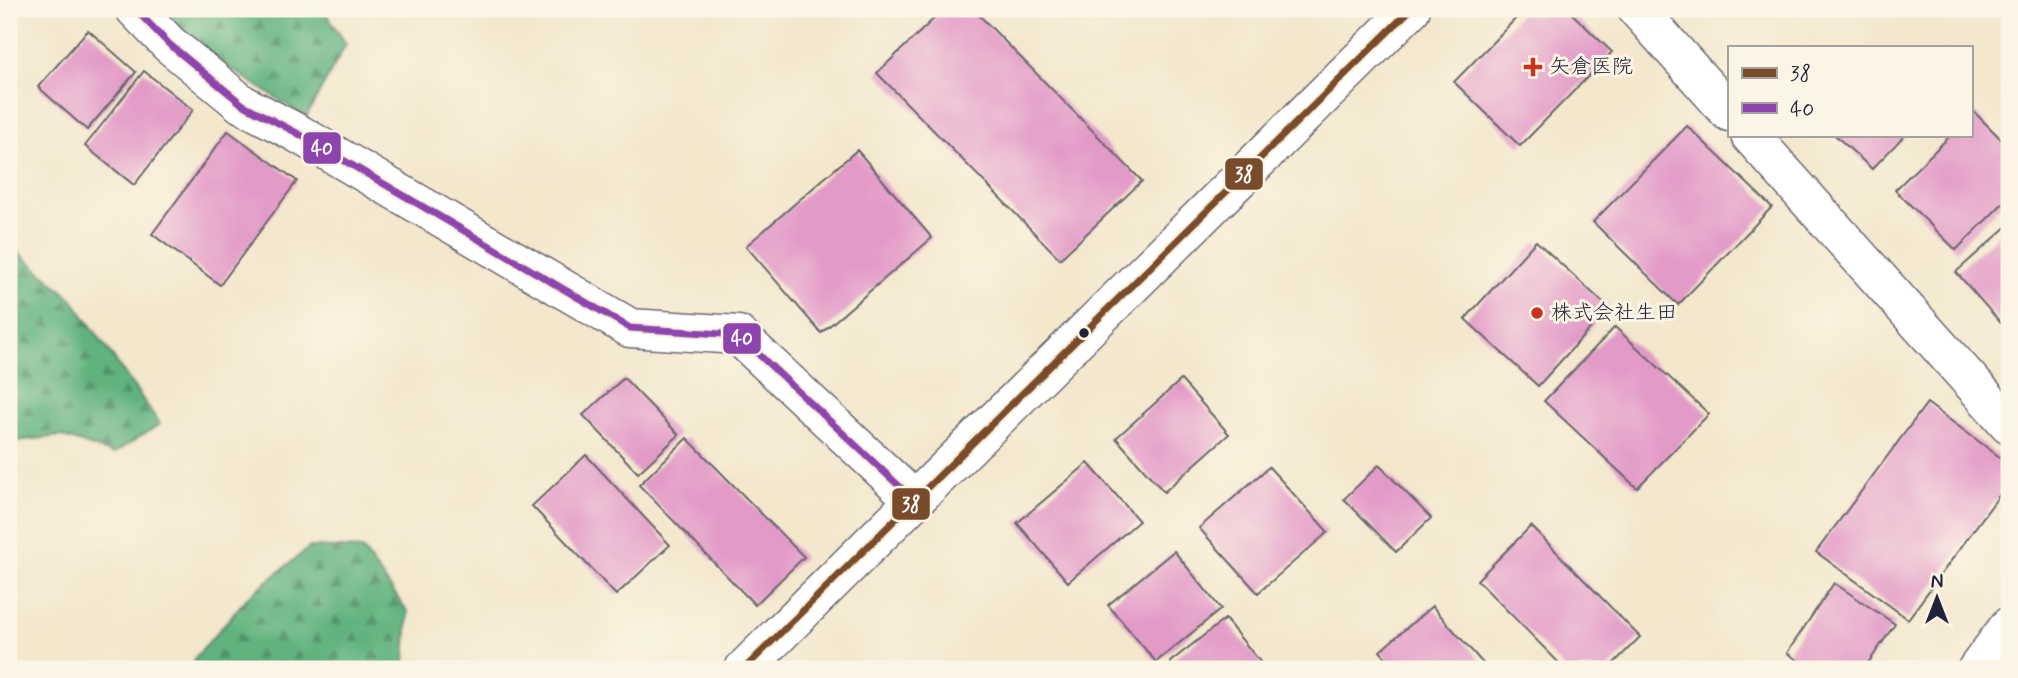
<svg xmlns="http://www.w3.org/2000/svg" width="2018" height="678" font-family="Mynerve,'Klee One',sans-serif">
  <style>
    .forest { fill: url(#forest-firs); stroke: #416a5d; stroke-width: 2 }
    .building { fill: #e29ac7 }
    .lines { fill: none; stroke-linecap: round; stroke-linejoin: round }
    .minor-casing { stroke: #6b676e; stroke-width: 41 }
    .primary-casing { stroke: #6b676e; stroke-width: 41 }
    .minor { stroke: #fff; stroke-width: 38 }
    .primary { stroke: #fff; stroke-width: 38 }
    .bus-1-casing { stroke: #fcf5e5; stroke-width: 12 }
    .bus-2-casing { stroke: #fcf5e5; stroke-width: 12 }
    .bus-1 { stroke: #7a4b2a; stroke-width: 7 }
    .bus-2 { stroke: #8e44ad; stroke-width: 7 }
    .poi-dot { fill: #c8321e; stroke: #fcf5e5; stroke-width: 2.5 }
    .bus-dot { fill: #22223b; stroke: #fcf5e5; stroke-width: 2.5 }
    .labels { text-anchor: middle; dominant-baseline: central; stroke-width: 6; stroke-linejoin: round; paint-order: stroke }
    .poi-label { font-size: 21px; fill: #22223b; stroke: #fcf5e5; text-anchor: start }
    .line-badge { stroke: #fcf5e5; stroke-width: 2.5 }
    .badge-label { font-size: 19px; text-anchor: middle; font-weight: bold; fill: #fff }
  </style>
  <defs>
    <pattern id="forest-firs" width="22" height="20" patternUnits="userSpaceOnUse" patternTransform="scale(1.75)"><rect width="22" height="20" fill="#60b27f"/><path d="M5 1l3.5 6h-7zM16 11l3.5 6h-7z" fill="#4f9069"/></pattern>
  </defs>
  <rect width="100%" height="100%" fill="#fcf5e5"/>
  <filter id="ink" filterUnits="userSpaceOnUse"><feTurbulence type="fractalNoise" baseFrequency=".0143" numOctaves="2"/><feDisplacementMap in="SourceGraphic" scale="14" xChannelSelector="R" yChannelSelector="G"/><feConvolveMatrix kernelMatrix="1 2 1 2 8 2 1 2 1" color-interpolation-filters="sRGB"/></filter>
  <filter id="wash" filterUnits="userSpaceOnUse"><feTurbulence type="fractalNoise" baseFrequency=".00686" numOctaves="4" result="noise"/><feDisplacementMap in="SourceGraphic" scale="28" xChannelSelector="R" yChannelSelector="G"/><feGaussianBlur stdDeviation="1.57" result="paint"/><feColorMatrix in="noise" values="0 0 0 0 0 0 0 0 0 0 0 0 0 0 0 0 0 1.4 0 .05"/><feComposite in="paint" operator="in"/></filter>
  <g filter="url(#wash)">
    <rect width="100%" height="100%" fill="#f3e7cc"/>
    <!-- forest -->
    <path class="forest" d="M 156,9 L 323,9 L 346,44 L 306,117 L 220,62 Z
      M 9,244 L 72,299 L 160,424 L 113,454 L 61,436 L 16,441 L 9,438 Z
      M 310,547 L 362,549 L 408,612 L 405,662 L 400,669 L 193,669 L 194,659 L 249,596 Z"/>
    <g id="blocks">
      <!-- building -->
      <path class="building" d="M 944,9 L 973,9 L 1142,181 L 1060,259 L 877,73 Z
        M 1525,9 L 1567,9 L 1612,52 L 1520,146 L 1454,82 Z
        M 88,30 L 136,72 L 87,130 L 38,87 Z
        M 144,71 L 193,110 L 134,185 L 85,146 Z
        M 1974,112 L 2009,147 L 2009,197 L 1956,250 L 1895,190 L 1951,135 L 1971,135 L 1971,115 Z
        M 1687,126 L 1772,207 L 1678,305 L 1593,222 Z
        M 228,131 L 297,181 L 220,285 L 152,234 Z
        M 1835,135 L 1905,135 L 1872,169 Z
        M 857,150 L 932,238 L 821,333 L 746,246 Z
        M 2009,225 L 2009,327 L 2006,329 L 1956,272 Z
        M 1536,241 L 1609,308 L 1538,386 L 1465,319 Z
        M 1615,327 L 1709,414 L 1637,488 L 1544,401 Z
        M 624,378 L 679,435 L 638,473 L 583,415 Z
        M 1181,380 L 1229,434 L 1164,492 L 1116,438 Z
        M 1927,403 L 2009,464 L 2009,482 L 1908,619 L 1816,552 Z
        M 687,438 L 804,557 L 755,605 L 639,485 Z
        M 586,455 L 670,545 L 616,595 L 532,506 Z
        M 1088,463 L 1139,521 L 1068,582 L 1017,523 Z
        M 1379,465 L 1431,518 L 1396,552 L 1344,499 Z
        M 1269,467 L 1328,532 L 1258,593 L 1199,528 Z
        M 1531,526 L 1640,637 L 1608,669 L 1565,669 L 1477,580 Z
        M 1174,551 L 1221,609 L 1156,662 L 1108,605 Z
        M 1834,583 L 1895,624 L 1864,669 L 1811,669 L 1787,653 Z
        M 1432,606 L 1488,669 L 1396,669 L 1380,651 Z
        M 1225,619 L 1266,669 L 1175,669 L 1170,662 Z"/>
    </g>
  </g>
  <g filter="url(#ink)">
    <use href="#blocks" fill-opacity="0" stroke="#6b676e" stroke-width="2"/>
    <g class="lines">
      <defs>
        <path id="minor" d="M 135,9 L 169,44 L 242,104 L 297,133 L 630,328 L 738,335 L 913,499
          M 1637,9 L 1729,112
          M 1750,135 L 2009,424
          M 1977,669 L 2009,626"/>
        <path id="primary" d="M 744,669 L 1411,9"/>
      </defs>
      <!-- minor casing -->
      <use href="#minor" class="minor-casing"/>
      <!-- primary casing -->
      <use href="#primary" class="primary-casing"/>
      <!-- minor -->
      <use href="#minor" class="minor"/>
      <!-- primary -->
      <use href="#primary" class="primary"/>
      <defs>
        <path id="bus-1" d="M 744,669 L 1411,9"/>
        <path id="bus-2" d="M 135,9 L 169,44 L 242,104 L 297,133 L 630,328 L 738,335 L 913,499"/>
      </defs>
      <!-- bus-1 casing -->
      <use href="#bus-1" class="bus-1-casing"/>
      <!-- bus-2 casing -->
      <use href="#bus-2" class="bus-2-casing"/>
      <!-- bus-1 -->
      <use href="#bus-1" class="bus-1"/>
      <!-- bus-2 -->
      <use href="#bus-2" class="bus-2"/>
    </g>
  </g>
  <!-- markers -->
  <g class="poi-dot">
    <path d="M1529.5 56.5h7v7h7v7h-7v7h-7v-7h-7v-7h7z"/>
    <circle cx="1537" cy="313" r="7"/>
  </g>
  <circle class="bus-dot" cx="1084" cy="333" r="6"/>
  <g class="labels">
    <!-- poi labels -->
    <g class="poi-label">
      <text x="1549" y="67">矢倉医院</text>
      <text x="1551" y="313">株式会社生田</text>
    </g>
  </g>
  <g class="line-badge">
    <rect x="302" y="131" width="40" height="34" rx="7" fill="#8e44ad"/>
    <rect x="1224" y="157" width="40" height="34" rx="7" fill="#7a4b2a"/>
    <rect x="722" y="322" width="40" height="33" rx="7" fill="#8e44ad"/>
    <rect x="891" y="487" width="40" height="34" rx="7" fill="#7a4b2a"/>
  </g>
  <g class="badge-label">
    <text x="322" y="155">40</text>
    <text x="1244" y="181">38</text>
    <text x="742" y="345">40</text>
    <text x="911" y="511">38</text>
  </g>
  <!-- margin -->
  <rect width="2018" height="678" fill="none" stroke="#fcf5e5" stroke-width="35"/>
  <!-- legend -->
  <rect x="1728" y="46" width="245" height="91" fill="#fcf5e5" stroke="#a5a1a1" stroke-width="2"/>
  <rect x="1742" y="68" width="35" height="10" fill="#7a4b2a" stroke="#a5a1a1" stroke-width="2"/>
  <text x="1790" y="80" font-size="21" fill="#22223b">38</text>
  <rect x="1742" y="103" width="35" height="10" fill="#8e44ad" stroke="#a5a1a1" stroke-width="2"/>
  <text x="1790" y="116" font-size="21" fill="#22223b">40</text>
  <!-- north arrow -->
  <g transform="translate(1937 598)" stroke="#fcf5e5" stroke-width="5" paint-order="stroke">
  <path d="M0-5L12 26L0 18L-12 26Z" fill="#22223b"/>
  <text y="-10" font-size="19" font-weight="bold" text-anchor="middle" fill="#22223b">N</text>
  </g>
</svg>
